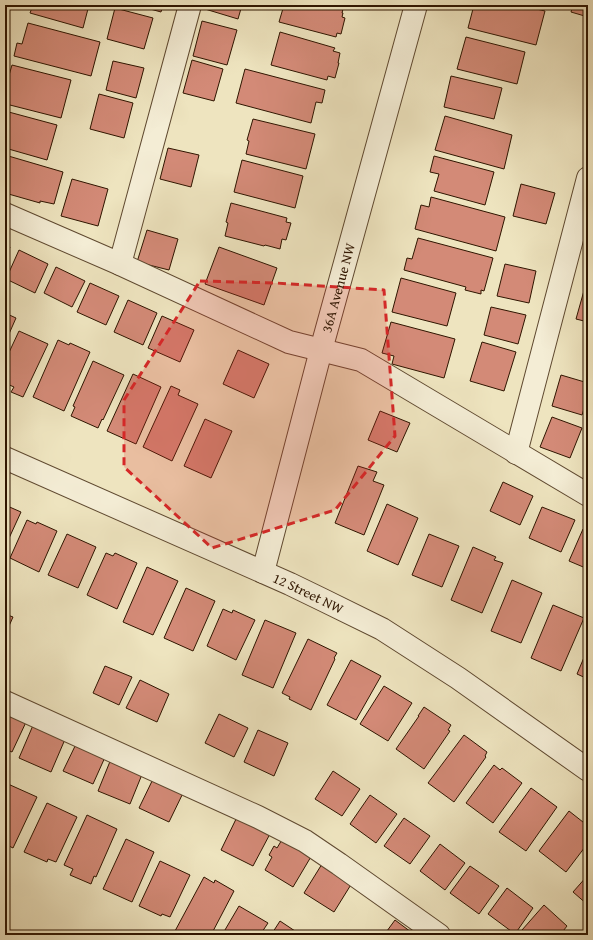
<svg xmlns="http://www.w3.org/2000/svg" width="593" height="940" font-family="'Gentium Book Plus',serif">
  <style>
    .building { fill: #d38a77; stroke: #2f1500 }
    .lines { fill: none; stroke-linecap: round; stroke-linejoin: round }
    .minor-casing { stroke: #5f4930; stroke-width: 24 }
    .minor { stroke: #f4edd5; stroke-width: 22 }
    .marked { fill: #d62828; fill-opacity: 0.2; stroke: #d62828; stroke-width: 3; stroke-dasharray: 8 5; stroke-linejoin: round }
    .labels { text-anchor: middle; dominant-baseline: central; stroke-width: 3; stroke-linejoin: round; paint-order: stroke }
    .street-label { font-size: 14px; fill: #2f1500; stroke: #f4edd5 }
  </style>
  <rect width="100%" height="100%" fill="#eee4bf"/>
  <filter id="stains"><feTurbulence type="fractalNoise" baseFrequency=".005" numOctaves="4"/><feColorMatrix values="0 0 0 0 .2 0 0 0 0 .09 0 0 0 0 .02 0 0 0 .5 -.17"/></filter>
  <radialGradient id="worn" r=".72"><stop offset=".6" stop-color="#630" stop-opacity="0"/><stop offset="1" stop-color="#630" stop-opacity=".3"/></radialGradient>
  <!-- building -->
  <path class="building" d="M 33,5 L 89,5 L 83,28 L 30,13 Z
    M 136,5 L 163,5 L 161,12 Z
    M 206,5 L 242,5 L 238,19 L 205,9 Z
    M 284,5 L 344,5 L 342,13 L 343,13 L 342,17 L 345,18 L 341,34 L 337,33 L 336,37 L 279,22 Z
    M 474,5 L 520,5 L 545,11 L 536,45 L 468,28 Z
    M 573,5 L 588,5 L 588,17 L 571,12 Z
    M 115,8 L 153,18 L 144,49 L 107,39 Z
    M 202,21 L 237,30 L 227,65 L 193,56 Z
    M 28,23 L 100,42 L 91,76 L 14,56 L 17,43 L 22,44 Z
    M 280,32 L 335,48 L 333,51 L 340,53 L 338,63 L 339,63 L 335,78 L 328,76 L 327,80 L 271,65 Z
    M 466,37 L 525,52 L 517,84 L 457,69 Z
    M 192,60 L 223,69 L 214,101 L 183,93 Z
    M 113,61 L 144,68 L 136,98 L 106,90 Z
    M 12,65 L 71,80 L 61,118 L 6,104 L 6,103 L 5,102 L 5,89 Z
    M 245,69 L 325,90 L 322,103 L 316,102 L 311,123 L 236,103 Z
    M 451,76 L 502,88 L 494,119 L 444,107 Z
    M 99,94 L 133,103 L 124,138 L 90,129 Z
    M 5,111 L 57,125 L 47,160 L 5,148 Z
    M 445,116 L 512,135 L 504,169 L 435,150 Z
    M 253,119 L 315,134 L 306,169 L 246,154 L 249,141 L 247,140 Z
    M 168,148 L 199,155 L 191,187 L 160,179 Z
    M 5,155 L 63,172 L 54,204 L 40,201 L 40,203 L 5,193 Z
    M 434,156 L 494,172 L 485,205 L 434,191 L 439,174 L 430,172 Z
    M 242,160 L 303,176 L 295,208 L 234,192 Z
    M 72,179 L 108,189 L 98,226 L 61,216 Z
    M 521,184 L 555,193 L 546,224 L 513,216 Z
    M 431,197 L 505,217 L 496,251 L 415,229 L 421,205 L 429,207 Z
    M 231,203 L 287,218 L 286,222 L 291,223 L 286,240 L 282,239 L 280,249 L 265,245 L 264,246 L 225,236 L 228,223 L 226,222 Z
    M 147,230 L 178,239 L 169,270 L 137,262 Z
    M 418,238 L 493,258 L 484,291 L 481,290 L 481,294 L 465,290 L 466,287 L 404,270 L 407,258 L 412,259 Z
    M 5,245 L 10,247 L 5,259 Z
    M 219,247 L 277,268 L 264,305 L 205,284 Z
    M 19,250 L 48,264 L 35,293 L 6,279 Z
    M 505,264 L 536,271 L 529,303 L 497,296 Z
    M 56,267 L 85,281 L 72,307 L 44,293 Z
    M 401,278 L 456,293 L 447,326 L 392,312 Z
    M 90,283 L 119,296 L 106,325 L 77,312 Z
    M 585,287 L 588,288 L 588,322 L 576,319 Z
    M 128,300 L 157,313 L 143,345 L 114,332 Z
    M 491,307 L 526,315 L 518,344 L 484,335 Z
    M 5,313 L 16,318 L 5,343 Z
    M 162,316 L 194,330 L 180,362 L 148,348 Z
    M 391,322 L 455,339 L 444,378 L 392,364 L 394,356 L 382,353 Z
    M 19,331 L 48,344 L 23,397 L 11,392 L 14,387 L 5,383 L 5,361 Z
    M 58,340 L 69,345 L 70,343 L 90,352 L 64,411 L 33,397 Z
    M 482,342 L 516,352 L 504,391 L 470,381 Z
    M 238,350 L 269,364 L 254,398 L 223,384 Z
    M 93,361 L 124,375 L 103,420 L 102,419 L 98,428 L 71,416 L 75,407 L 73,406 Z
    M 133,374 L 161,387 L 136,444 L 107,431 Z
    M 561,375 L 588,383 L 588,396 L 582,415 L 552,406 Z
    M 171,386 L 180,390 L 178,395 L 198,404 L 172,461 L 143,447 Z
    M 380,411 L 410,423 L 397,452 L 368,440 Z
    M 552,417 L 582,428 L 570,458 L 540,447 Z
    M 205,419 L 232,431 L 211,478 L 184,466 Z
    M 358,466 L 377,472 L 373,481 L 384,485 L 364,535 L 335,523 Z
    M 503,482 L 533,496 L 520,525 L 490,511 Z
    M 387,504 L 418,518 L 398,565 L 367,551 Z
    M 5,505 L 21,512 L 5,547 Z
    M 542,507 L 575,520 L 561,552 L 529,538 Z
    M 27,520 L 36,524 L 37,522 L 57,531 L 39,572 L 10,558 Z
    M 583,529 L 588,532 L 588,569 L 569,561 Z
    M 67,534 L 96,547 L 78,588 L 48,575 Z
    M 429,534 L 459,546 L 442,587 L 412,575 Z
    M 473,547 L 496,557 L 494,560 L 503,563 L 482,613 L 451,600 Z
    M 106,553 L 113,556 L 115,553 L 137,563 L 117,609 L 87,595 Z
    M 147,567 L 178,581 L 153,635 L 123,622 Z
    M 512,580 L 542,593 L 521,643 L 491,631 Z
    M 186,588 L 215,601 L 193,651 L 164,638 Z
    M 553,605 L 584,618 L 561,671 L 531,658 Z
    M 223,609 L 232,613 L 233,610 L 255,620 L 236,660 L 207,646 Z
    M 5,614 L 13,617 L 5,635 Z
    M 265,620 L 296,633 L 273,688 L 242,675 Z
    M 308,639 L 337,653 L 334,658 L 335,659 L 311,710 L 289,699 L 290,697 L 282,693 Z
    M 588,648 L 588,679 L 577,674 Z
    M 351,660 L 381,676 L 356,720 L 327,705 Z
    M 105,666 L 132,677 L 119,705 L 93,693 Z
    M 140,680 L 169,694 L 157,722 L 126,708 Z
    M 384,686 L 412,703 L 388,741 L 360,724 Z
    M 424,707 L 451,725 L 448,730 L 450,731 L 424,769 L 396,749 L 419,716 L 418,716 Z
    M 5,710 L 27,720 L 12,752 L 5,749 Z
    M 219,714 L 248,728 L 234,757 L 205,743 Z
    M 34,723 L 66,737 L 51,772 L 19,758 Z
    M 258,730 L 288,743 L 274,776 L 244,762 Z
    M 464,735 L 487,752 L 485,756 L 486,757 L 454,802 L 428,783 Z
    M 77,742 L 106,755 L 93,784 L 63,771 Z
    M 111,759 L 143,772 L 130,804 L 98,791 Z
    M 494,765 L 500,770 L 502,768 L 522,783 L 493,823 L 466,803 Z
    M 333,771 L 360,789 L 342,816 L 315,799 Z
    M 154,777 L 184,791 L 169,822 L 139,808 Z
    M 8,784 L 37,797 L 13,848 L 5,844 L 5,791 Z
    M 531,788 L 557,807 L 526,851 L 499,832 Z
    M 370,795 L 397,814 L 376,843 L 350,824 Z
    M 47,803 L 77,817 L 56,862 L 48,859 L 47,862 L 24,852 Z
    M 569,811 L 588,826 L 588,843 L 566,872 L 539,851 Z
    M 87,815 L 117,829 L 96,877 L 94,876 L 91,884 L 70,875 L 73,869 L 64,865 Z
    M 238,815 L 271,832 L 253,866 L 221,850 Z
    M 404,818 L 430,836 L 410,864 L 384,846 Z
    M 283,838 L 312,855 L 293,887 L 265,870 L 272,857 L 269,855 L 274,846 L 277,848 Z
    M 126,839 L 154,852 L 132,902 L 103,889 Z
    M 440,844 L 465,863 L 445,890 L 420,871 Z
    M 160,861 L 190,875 L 170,917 L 162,914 L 161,916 L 139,906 Z
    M 322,864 L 352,883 L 334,912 L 304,893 Z
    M 470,866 L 499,886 L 479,914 L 450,893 Z
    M 588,875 L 588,905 L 573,892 Z
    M 204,877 L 214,883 L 215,880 L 234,891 L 211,935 L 182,935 L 175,931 Z
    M 507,888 L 533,908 L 515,934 L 488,914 Z
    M 544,905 L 567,926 L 560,935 L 527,935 L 522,930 Z
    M 239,906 L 268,923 L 260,935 L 222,935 Z
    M 395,920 L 415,935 L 384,935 Z
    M 280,921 L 301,935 L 271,935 Z"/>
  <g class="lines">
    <defs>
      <g id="minor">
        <path d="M 5,214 L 120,264 L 289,342 L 361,360 L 588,495"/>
        <path d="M 120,264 L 190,5"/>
        <path d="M 516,453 L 588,178"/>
        <path id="s1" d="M 5,458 L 290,584 L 323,600 L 382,629 L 458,678 L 588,770"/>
        <path id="s2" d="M 263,572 L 321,350 L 416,5"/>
        <path d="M 5,702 L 258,817 L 305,841 L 339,864 L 439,935"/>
      </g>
    </defs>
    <!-- minor casing -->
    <use href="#minor" class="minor-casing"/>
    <!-- minor -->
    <use href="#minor" class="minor"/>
  </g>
  <!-- marked area -->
  <path class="marked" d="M 200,281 L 276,283 L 384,290 L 395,436 L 335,510 L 212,548 L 124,467 L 124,400 Z"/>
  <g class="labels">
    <!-- street labels -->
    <g class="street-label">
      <text stroke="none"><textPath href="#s2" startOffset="294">36A Avenue NW</textPath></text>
      <text stroke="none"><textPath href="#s1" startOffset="332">12 Street NW</textPath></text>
    </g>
  </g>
  <!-- margin -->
  <rect width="593" height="940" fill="none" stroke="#eee4bf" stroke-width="20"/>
  <rect x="6" y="6" width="581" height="928" fill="none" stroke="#2f1500" stroke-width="2"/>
  <rect x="10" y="10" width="573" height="920" fill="none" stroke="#2f1500"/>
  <rect width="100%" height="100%" filter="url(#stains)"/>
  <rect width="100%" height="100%" fill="url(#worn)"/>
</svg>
